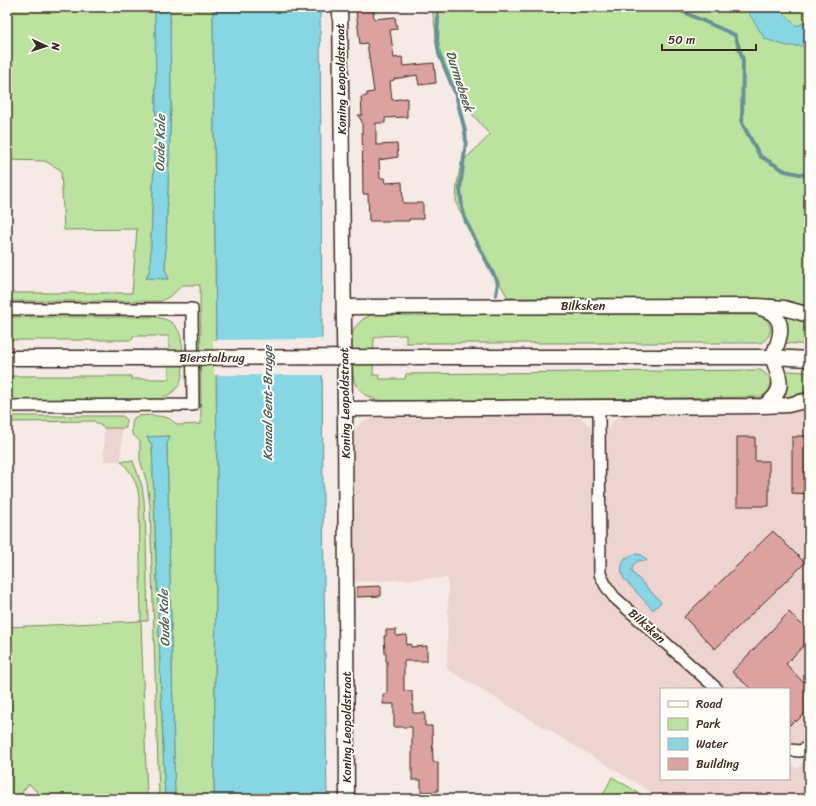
<svg xmlns="http://www.w3.org/2000/svg" width="816" height="806" font-family="Sriracha,sans-serif">
  <style>
    .built { fill: #eed4d1 }
    .green { fill: #bbe39f; stroke: #7b865e }
    .water { fill: #87d6e3; stroke: #699194 }
    .pier { fill: #f6eae6 }
    .lines { fill: none; stroke-linecap: round; stroke-linejoin: round }
    .stream { stroke: #699194; stroke-width: 4 }
    .building { fill: #dca2a0; stroke: #3b2a1e }
    .minor-casing { stroke: #3b2a1e; stroke-width: 14 }
    .tertiary-casing { stroke: #3b2a1e; stroke-width: 17 }
    .minor { stroke: #fdfcf7; stroke-width: 11 }
    .tertiary { stroke: #fdfcf7; stroke-width: 14 }
    .tertiary-bridge-casing { stroke: #3b2a1e; stroke-width: 17; stroke-linecap: butt }
    .tertiary-bridge { stroke: #fdfcf7; stroke-width: 14 }
    .labels { text-anchor: middle; dominant-baseline: central; stroke-width: 4; stroke-linejoin: round; paint-order: stroke }
    .street-label { font-size: 12px; fill: #3b2a1e; stroke: #fdfcf7 }
    .water-label { font-size: 13px; font-style: italic; fill: #525e59; stroke: #fdfcf7 }
  </style>
  <rect width="100%" height="100%" fill="#f6eae6"/>
  <filter id="ink" filterUnits="userSpaceOnUse"><feTurbulence type="fractalNoise" baseFrequency=".025" numOctaves="2"/><feDisplacementMap in="SourceGraphic" scale="8" xChannelSelector="R" yChannelSelector="G"/><feConvolveMatrix kernelMatrix="1 2 1 2 8 2 1 2 1" color-interpolation-filters="sRGB"/></filter>
  <g filter="url(#ink)">
    <!-- built -->
    <path class="built" d="M 809,410 L 809,739 L 800,744 L 791,743 L 789,742 L 789,689 L 727,689 L 616,590 L 611,584 L 608,577 L 607,568 L 606,435 L 610,424 L 617,418 L 628,415 L 713,414 L 768,416 Z
      M 571,415 L 583,419 L 590,426 L 593,436 L 594,582 L 606,597 L 619,610 L 707,689 L 661,689 L 661,779 L 789,779 L 789,762 L 797,769 L 809,758 L 809,799 L 663,799 L 447,669 L 448,590 L 447,578 L 352,582 L 353,440 L 354,432 L 359,424 L 366,420 L 375,418 Z
      M 104,428 L 122,428 L 121,461 L 104,461 Z"/>
    <!-- green -->
    <path class="green" d="M 7,7 L 155,7 L 156,105 L 150,269 L 146,278 L 168,279 L 165,269 L 171,105 L 170,7 L 213,7 L 217,465 L 214,799 L 175,799 L 167,444 L 170,436 L 147,438 L 152,445 L 165,799 L 159,799 L 150,506 L 147,483 L 140,460 L 140,441 L 132,434 C 132,429 131,422 134,418 C 138,413 162,416 168,418 C 172,420 175,423 178,425 L 201,424 L 200,285 L 182,285 C 176,292 170,297 161,301 L 7,301 L 7,293 L 132,293 L 137,229 L 64,230 L 61,170 L 45,161 L 7,160 Z
      M 432,7 L 809,7 L 809,306 L 772,299 L 508,298 L 469,229 L 456,203 L 457,184 L 461,163 L 490,135 L 456,95 L 439,54 Z
      M 387,313 L 759,315 C 774,321 774,337 760,343 L 406,343 L 406,335 L 380,336 L 379,337 L 374,338 L 373,375 L 379,375 L 380,379 L 405,379 L 406,374 L 760,370 C 774,376 774,391 760,397 L 398,401 L 376,400 L 365,395 L 355,384 L 353,375 L 351,336 L 355,327 L 363,319 L 371,315 Z
      M 789,316 L 809,322 L 809,345 L 786,343 L 785,341 L 786,317 Z
      M 7,317 L 151,317 C 178,318 182,332 183,356 C 183,378 183,390 160,399 L 7,400 L 7,376 L 131,376 L 131,379 L 169,379 L 169,336 L 133,336 L 132,340 L 7,340 Z
      M 788,371 L 809,372 L 809,391 L 788,397 L 785,394 L 786,382 L 785,374 Z
      M 7,416 L 122,416 C 127,418 126,423 126,428 L 104,428 L 94,421 L 9,422 L 7,437 Z
      M 121,461 L 133,461 L 142,486 L 144,500 L 146,538 L 148,621 L 141,621 L 147,799 L 44,799 L 29,784 L 16,799 L 7,799 L 7,627 L 141,621 L 139,497 C 137,482 132,473 121,461 Z
      M 612,777 L 649,799 L 601,799 Z"/>
    <!-- water -->
    <path class="water" d="M 155,7 L 170,7 L 171,105 L 165,269 L 169,279 L 146,278 L 150,269 L 156,105 Z
      M 213,7 L 320,7 L 323,503 L 327,799 L 214,799 L 217,465 Z
      M 745,7 L 777,7 L 797,26 L 806,22 L 807,10 L 809,8 L 809,46 L 787,46 L 765,39 Z
      M 170,436 L 167,444 L 175,799 L 165,799 L 152,445 L 147,437 Z
      M 636,554 L 642,555 L 647,561 C 638,559 632,563 632,572 L 661,602 L 653,610 L 624,579 C 620,571 621,566 625,558 L 632,555 Z"/>
    <!-- pier -->
    <path class="pier" d="M 324,339 L 324,375 L 214,375 L 213,340 Z"/>
    <g class="lines">
      <!-- stream -->
      <path class="stream" d="M 437,7 L 438,17 L 437,41 L 439,54 L 456,95 L 465,131 L 466,142 L 460,188 L 462,207 L 466,222 L 498,283 L 496,295
        M 672,7 L 735,35 L 743,60 L 742,123 L 760,156 L 785,171 L 809,176"/>
    </g>
    <!-- building -->
    <path class="building" d="M 373,8 L 374,19 L 395,17 L 397,29 L 390,30 L 394,58 L 402,57 L 403,66 L 434,63 L 436,83 L 419,85 L 417,75 L 394,79 L 394,80 L 390,81 L 392,100 L 407,98 L 407,117 L 385,118 L 385,123 L 376,123 L 376,145 L 397,144 L 398,157 L 379,160 L 380,178 L 384,178 L 385,183 L 402,182 L 403,203 L 423,203 L 423,219 L 409,219 L 409,221 L 369,221 L 368,194 L 363,194 L 362,122 L 358,115 L 362,115 L 361,97 L 367,96 L 367,93 L 374,92 L 367,43 L 360,44 L 356,10 Z
      M 797,436 L 808,436 L 808,446 L 809,446 L 809,494 L 792,493 L 792,437 L 797,437 Z
      M 737,437 L 755,437 L 755,461 L 769,461 L 769,506 L 737,506 Z
      M 773,531 L 805,563 L 715,649 L 684,617 Z
      M 381,586 L 381,596 L 357,597 L 357,587 Z
      M 789,612 L 809,632 L 809,640 L 786,664 L 802,681 L 809,674 L 809,709 L 796,722 L 795,720 L 789,726 L 789,689 L 751,689 L 732,672 Z
      M 386,630 L 396,630 L 396,636 L 407,635 L 406,645 L 411,644 L 411,647 L 427,646 L 427,661 L 404,661 L 404,691 L 412,691 L 413,713 L 425,713 L 425,726 L 432,726 L 433,762 L 438,762 L 438,791 L 421,792 L 421,780 L 412,780 L 412,727 L 394,727 L 394,704 L 383,704 L 383,694 L 387,694 L 387,661 L 386,661 L 386,654 L 385,654 L 384,636 L 386,636 Z"/>
    <g class="lines">
      <defs>
        <path id="minor" d="M 7,309 L 192,309 L 193,405 L 7,406
          M 599,407 L 600,574 L 606,586 L 614,597 L 717,689
          M 789,750 L 800,751 L 809,747"/>
        <path id="tertiary" d="M 340,7 L 345,409 L 347,799
          M 344,307 L 757,306 L 784,308 L 809,315
          M 760,308 C 764,309 768,311 772,313 C 787,324 778,344 772,357 C 780,379 787,390 764,406
          M 403,357 L 772,357 L 809,359
          M 7,358 L 141,358
          M 345,409 L 764,406 L 788,405 L 809,400"/>
      </defs>
      <!-- minor casing -->
      <use href="#minor" class="minor-casing"/>
      <!-- tertiary casing -->
      <use href="#tertiary" class="tertiary-casing"/>
      <!-- minor -->
      <use href="#minor" class="minor"/>
      <!-- tertiary -->
      <use href="#tertiary" class="tertiary"/>
      <defs>
        <path id="tertiary-bridge" d="M 141,358 L 403,357"/>
      </defs>
      <!-- tertiary-bridge casing -->
      <use href="#tertiary-bridge" class="tertiary-bridge-casing"/>
      <!-- tertiary-bridge -->
      <use href="#tertiary-bridge" class="tertiary-bridge"/>
    </g>
  </g>
  <g class="labels">
    <!-- street labels -->
    <g class="street-label">
      <text transform="translate(341 79) rotate(-91)">Koning Leopoldstraat</text>
      <text x="583" y="306">Bilksken</text>
      <text x="212" y="358">Bierstalbrug</text>
      <text transform="translate(345 403) rotate(-91)">Koning Leopoldstraat</text>
      <text transform="translate(647 626) rotate(42)">Bilksken</text>
      <text transform="translate(347 727) rotate(-90)">Koning Leopoldstraat</text>
    </g>
    <!-- water labels -->
    <g class="water-label">
      <text transform="translate(460 81) rotate(72)">Durmebeek</text>
      <text transform="translate(160 143) rotate(-89)">Oude Kale</text>
      <text transform="translate(267 403) rotate(-90)">Kanaal Gent-Brugge</text>
      <text transform="translate(164 618) rotate(-92)">Oude Kale</text>
    </g>
  </g>
  <!-- margin -->
  <rect width="816" height="806" fill="none" stroke="#fdfcf7" stroke-width="24"/>
  <rect x="12" y="12" width="792" height="782" fill="none" stroke="#3b2a1e" stroke-width="1.5" filter="url(#ink)"/>
  <!-- legend -->
  <rect x="660" y="688" width="130" height="92" fill="#fdfcf7" stroke="#afa8a0"/>
  <rect x="668" y="701" width="20" height="6" fill="#fdfcf7" stroke="#afa8a0"/>
  <text x="696" y="708" font-size="12" fill="#3b2a1e">Road</text>
  <rect x="668" y="718" width="20" height="12" fill="#bbe39f" stroke="#afa8a0"/>
  <text x="696" y="728" font-size="12" fill="#3b2a1e">Park</text>
  <rect x="668" y="738" width="20" height="12" fill="#87d6e3" stroke="#afa8a0"/>
  <text x="696" y="748" font-size="12" fill="#3b2a1e">Water</text>
  <rect x="668" y="758" width="20" height="12" fill="#dca2a0" stroke="#afa8a0"/>
  <text x="696" y="768" font-size="12" fill="#3b2a1e">Building</text>
  <!-- north arrow -->
  <g transform="translate(46 46) rotate(93)" stroke="#fdfcf7" stroke-width="3" paint-order="stroke">
  <path d="M0-3L7 15L0 10L-7 15Z" fill="#3b2a1e"/>
  <text y="-6" font-size="11" font-weight="bold" text-anchor="middle" fill="#3b2a1e">N</text>
  </g>
  <!-- scale -->
  <path d="M662 44v6h94v-6" fill="none" stroke="#3b2a1e" stroke-width="2"/>
  <text x="668" y="44" font-size="12" fill="#3b2a1e" stroke="#fdfcf7" stroke-width="3" paint-order="stroke">50 m</text>
</svg>
